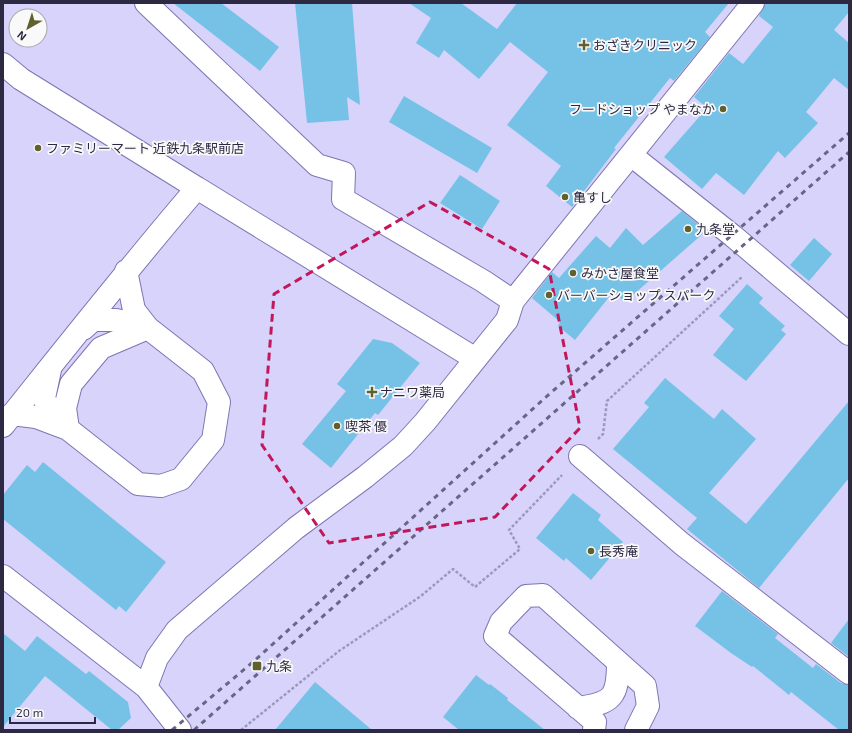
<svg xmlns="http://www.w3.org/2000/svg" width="852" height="733" font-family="'Exo 2','Noto Sans JP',sans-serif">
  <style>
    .building { fill: #76c2e7 }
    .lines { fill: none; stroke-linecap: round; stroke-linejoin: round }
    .minor-casing { stroke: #7e75b2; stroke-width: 24 }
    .path { stroke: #9d99bc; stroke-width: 2.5; stroke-dasharray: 3 2; stroke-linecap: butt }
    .minor { stroke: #fff; stroke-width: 22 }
    .rail { stroke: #696584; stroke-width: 3; stroke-dasharray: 5 5; stroke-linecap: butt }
    .marked { fill: none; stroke: #c2185b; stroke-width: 3; stroke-dasharray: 8 5; stroke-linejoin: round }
    .poi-dot { fill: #5f602d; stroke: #f9f9f9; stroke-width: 1.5 }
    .labels { text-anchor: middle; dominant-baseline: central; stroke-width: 3.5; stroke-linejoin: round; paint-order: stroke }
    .poi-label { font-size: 13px; fill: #2d2943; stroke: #f9f9f9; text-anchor: start }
  </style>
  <rect width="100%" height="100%" fill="#d7d3fb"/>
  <!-- building -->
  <path class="building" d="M 173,3 L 221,3 L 279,47 L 260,71 Z
    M 295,3 L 352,3 L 360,105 L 347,97 L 349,120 L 307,123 Z
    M 409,3 L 461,3 L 497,29 L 517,3 L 729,3 L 705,32 L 710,37 L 674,81 L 670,78 L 614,148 L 616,149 L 572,207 L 546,186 L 561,166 L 507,125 L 548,72 L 510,42 L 479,79 L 444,50 L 439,58 L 416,43 L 431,18 Z
    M 765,3 L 849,3 L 849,12 L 834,30 L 849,43 L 849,90 L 834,78 L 806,112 L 818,123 L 785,158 L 778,151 L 744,195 L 716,173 L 702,189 L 664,157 L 707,108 L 694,97 L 729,53 L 743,64 L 773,27 L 759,16 Z
    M 404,96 L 492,148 L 477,173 L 389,122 Z
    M 460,175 L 500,201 L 482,229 L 440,203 Z
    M 682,211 L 706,231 L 625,302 L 613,292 L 575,340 L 558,326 L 560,322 L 532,298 L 552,272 L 559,278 L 596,236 L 610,248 L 626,228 L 643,245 Z
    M 814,238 L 832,254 L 809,281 L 790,265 Z
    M 747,284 L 763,298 L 759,303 L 785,326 L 781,330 L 786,334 L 746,381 L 713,355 L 734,329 L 719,316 Z
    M 373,339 L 392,343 L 420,363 L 378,415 L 375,413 L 331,468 L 302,444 L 346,391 L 337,384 Z
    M 665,378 L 714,419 L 722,409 L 756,439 L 709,493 L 746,524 L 849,401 L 849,478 L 759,588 L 687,529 L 697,518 L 613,449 L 649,407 L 644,403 Z
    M 43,462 L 166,562 L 126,612 L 119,606 L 116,610 L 3,519 L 3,495 L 27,465 L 35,472 Z
    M 573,493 L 601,515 L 598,520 L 623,542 L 591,580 L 566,558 L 564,561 L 536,538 Z
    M 722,591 L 778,634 L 775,638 L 813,668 L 816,664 L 841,683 L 849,685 L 849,730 L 839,730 L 791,692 L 789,695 L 753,666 L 752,667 L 731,653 L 695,626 Z
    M 849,619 L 849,657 L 831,643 Z
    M 3,633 L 25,651 L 37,636 L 86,674 L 89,671 L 128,702 L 131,718 L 118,730 L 112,730 L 45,676 L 3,727 Z
    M 476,675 L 489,685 L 490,684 L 508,698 L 507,700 L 545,730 L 459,730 L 443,717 Z
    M 315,682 L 372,730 L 275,730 Z"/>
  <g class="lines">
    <defs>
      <path id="minor" d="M 146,3 L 317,165 L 344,173 L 343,199 L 483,281 L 513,301
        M 3,64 L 21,79 L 197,188 C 130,266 67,346 3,426
        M 631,155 L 733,236 L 849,334
        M 197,188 L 474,358
        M 83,329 L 93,320 L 116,320 L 148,328
        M 50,370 L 44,398 L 55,424
        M 12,414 L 36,417 L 68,429 L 138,484 L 161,486 L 181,479 L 213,440 L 219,402 L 203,371 L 148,328 L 134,310 L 126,271
        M 68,429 L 65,408 L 71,384 L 101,348 L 148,328
        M 580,456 L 682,544 L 849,673
        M 3,576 L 146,687 L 180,730
        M 146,687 L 157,658 L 177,630 L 296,528 L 365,477 L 403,446 L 425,422 L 507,320 L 513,301 L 753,3
        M 578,708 C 613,703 618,697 618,662
        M 594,730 L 595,722 L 495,636 L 501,622 L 526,596 L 543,595 L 645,686 L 648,706 L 636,730"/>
    </defs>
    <!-- minor casing -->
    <use href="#minor" class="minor-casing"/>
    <!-- path -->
    <path class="path" d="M 598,439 L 603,434 L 607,401 L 742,277
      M 241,730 L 339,651 L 421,596 L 453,569 L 475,587 L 520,549 L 509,530 L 562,475"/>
    <!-- minor -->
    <use href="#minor" class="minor"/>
    <!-- rail -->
    <path class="rail" d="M 172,730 L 253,662 L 546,397 L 849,133
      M 194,730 L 849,152"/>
  </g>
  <!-- marked area -->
  <path class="marked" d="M 430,202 L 549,269 L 580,428 L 495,517 L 329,543 L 262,445 L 274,294 Z"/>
  <!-- markers -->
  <g class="poi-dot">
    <path d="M582 39h4v4h4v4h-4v4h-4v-4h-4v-4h4z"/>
    <circle cx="723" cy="109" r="4"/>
    <circle cx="38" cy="148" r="4"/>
    <circle cx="565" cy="197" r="4"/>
    <circle cx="688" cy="229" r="4"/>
    <circle cx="573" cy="273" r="4"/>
    <circle cx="549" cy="295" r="4"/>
    <path d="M370 386h4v4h4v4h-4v4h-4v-4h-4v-4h4z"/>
    <circle cx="337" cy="426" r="4"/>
    <circle cx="591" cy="551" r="4"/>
    <rect x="252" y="661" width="10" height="10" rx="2"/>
  </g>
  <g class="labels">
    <!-- poi labels -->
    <g class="poi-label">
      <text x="593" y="45">おざきクリニック</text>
      <text x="715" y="109" text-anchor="end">フードショップ やまなか</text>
      <text x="46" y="148">ファミリーマート 近鉄九条駅前店</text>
      <text x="573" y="197">亀すし</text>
      <text x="696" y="229">九条堂</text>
      <text x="581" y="273">みかさ屋食堂</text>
      <text x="557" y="295">バーバーショップ スパーク</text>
      <text x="380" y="392">ナニワ薬局</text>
      <text x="345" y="426">喫茶 優</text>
      <text x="599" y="551">長秀庵</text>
      <text x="266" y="666">九条</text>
    </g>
  </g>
  <!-- border -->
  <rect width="852" height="733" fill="none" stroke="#2d2943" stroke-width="8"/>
  <!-- north arrow -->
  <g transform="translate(28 28) rotate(219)"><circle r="19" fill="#f9f9f9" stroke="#a7a6b0"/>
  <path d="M0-3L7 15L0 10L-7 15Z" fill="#5f602d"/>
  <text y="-6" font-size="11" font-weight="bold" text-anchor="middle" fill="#2d2943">N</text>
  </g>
  <!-- scale -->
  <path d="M10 717v6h85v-6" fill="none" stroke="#2d2943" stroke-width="2"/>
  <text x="16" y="717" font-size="12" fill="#2d2943" stroke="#f9f9f9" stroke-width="3" paint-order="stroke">20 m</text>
</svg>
